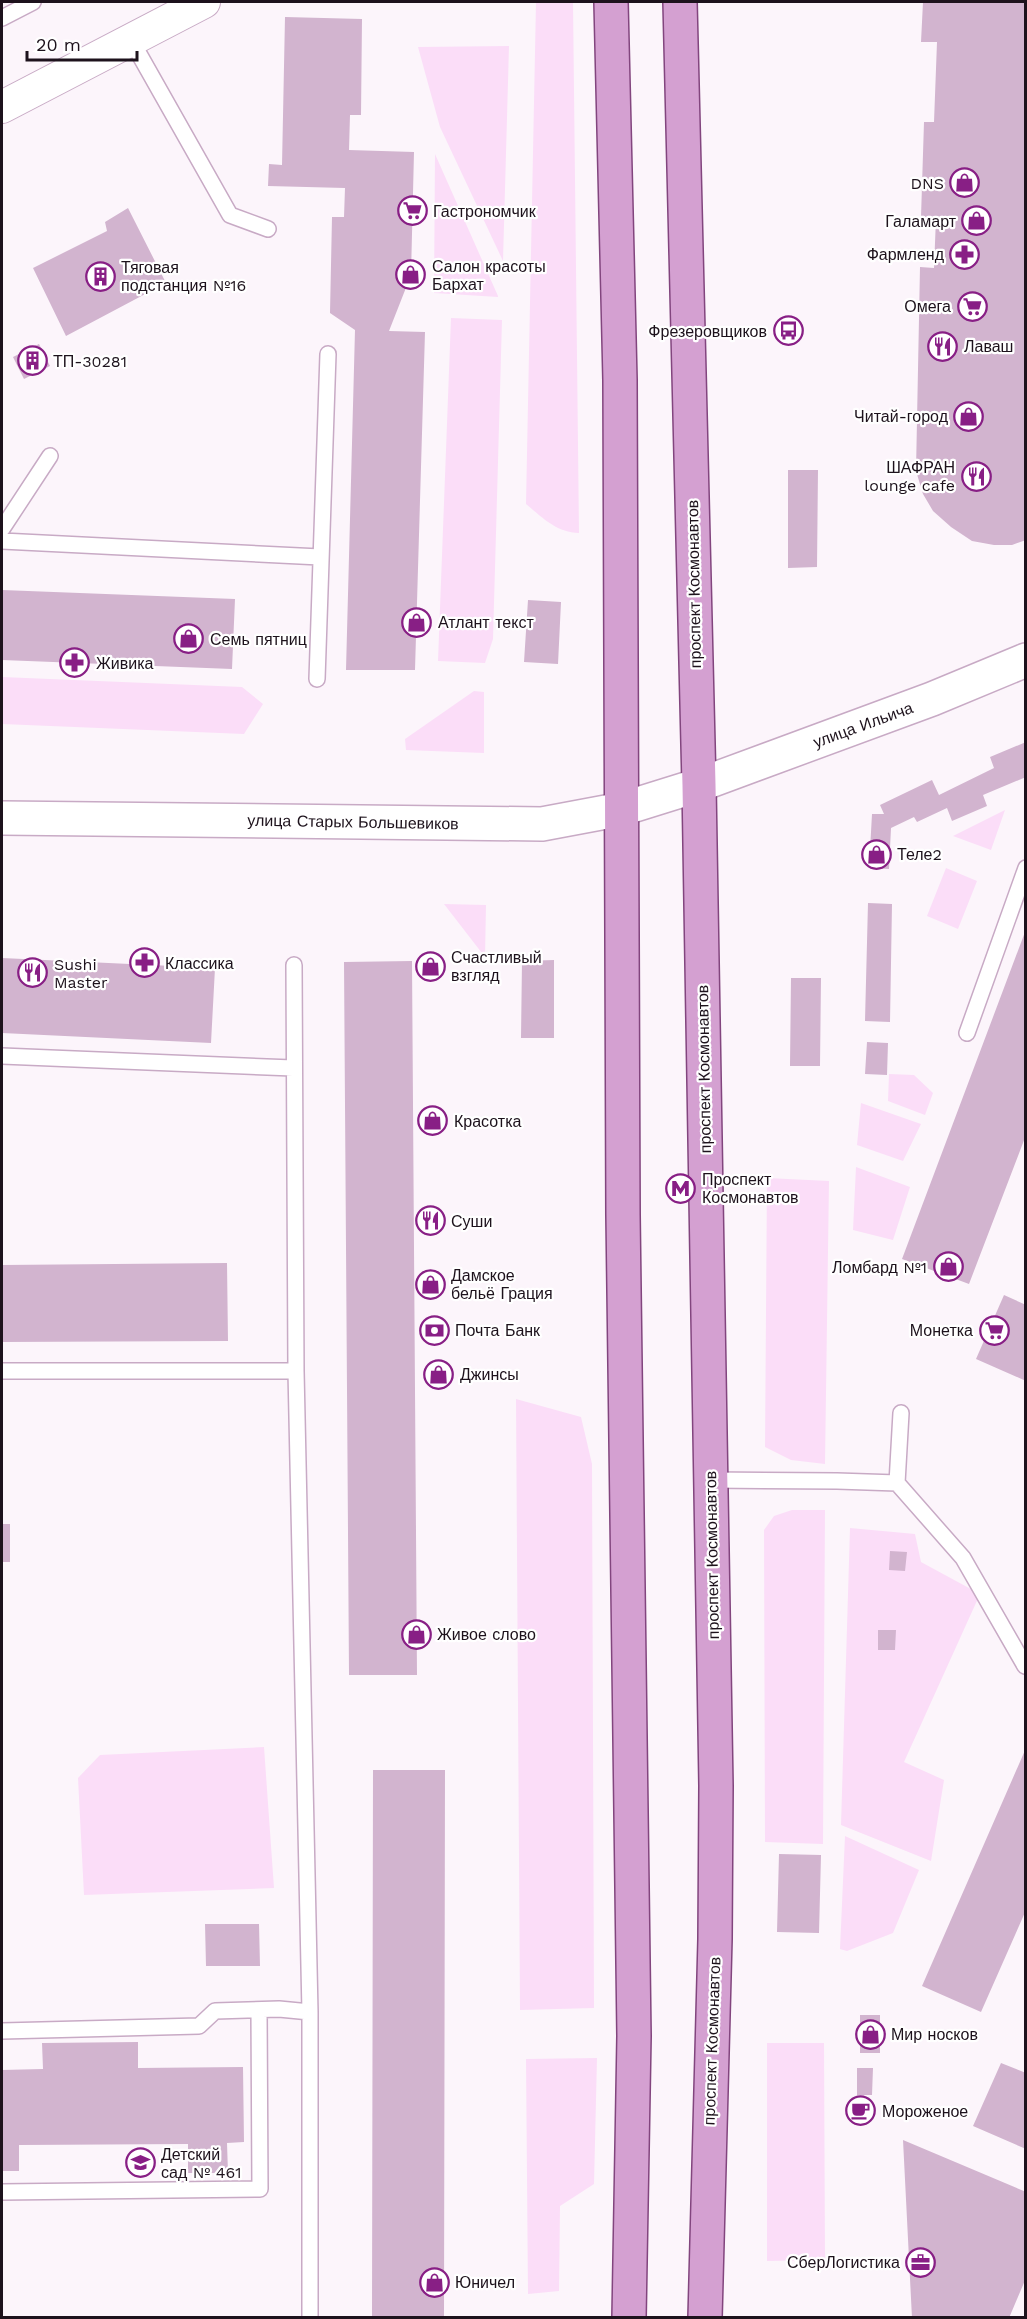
<svg xmlns="http://www.w3.org/2000/svg" width="1027" height="2319" font-family="'Work Sans',sans-serif">
  <style>
    .green { fill: #fbddf8 }
    .building { fill: #d2b4cf }
    .lines { fill: none; stroke-linecap: round; stroke-linejoin: round }
    .service-casing { stroke: #c8aac5; stroke-width: 18 }
    .minor-casing { stroke: #c8aac5; stroke-width: 34 }
    .secondary-casing { stroke: #c8aac5; stroke-width: 36 }
    .primary-casing { stroke: #82457e; stroke-width: 36 }
    .service { stroke: #fff; stroke-width: 15 }
    .minor { stroke: #fff; stroke-width: 32 }
    .secondary { stroke: #fff; stroke-width: 33 }
    .primary { stroke: #d4a0d1; stroke-width: 33 }
    .labels { text-anchor: middle; dominant-baseline: central; stroke-width: 4.5; stroke-linejoin: round; paint-order: stroke }
    .poi-label { font-size: 16px; fill: #1d121c; stroke: #fff; text-anchor: start }
    .street-label { font-size: 16px; fill: #1d121c; stroke: #fff }
  </style>
  <rect width="100%" height="100%" fill="#fcf5fb"/>
  <!-- green -->
  <path class="green" d="M 536,2 L 573,2 L 579,533 C 556,532 544,519 526,504 Z
    M 509,46 L 503,261 L 440,127 L 418,47 Z
    M 435,154 L 498,296 L 498,297 L 434,293 Z
    M 451,318 L 502,320 L 493,639 L 485,663 L 438,661 Z
    M 2,677 L 242,687 L 263,704 L 244,734 L 2,724 Z
    M 474,691 L 484,692 L 484,753 L 406,750 L 405,739 Z
    M 1005,810 L 991,850 L 953,836 Z
    M 946,868 L 977,881 L 958,929 L 927,916 Z
    M 444,904 L 486,905 L 485,957 Z
    M 889,1074 L 914,1075 L 933,1093 L 925,1115 L 888,1101 Z
    M 861,1103 L 921,1124 L 903,1161 L 857,1145 Z
    M 856,1167 L 910,1187 L 893,1240 L 853,1230 Z
    M 767,1178 L 829,1181 L 825,1464 L 791,1460 L 765,1447 Z
    M 516,1399 L 581,1417 L 592,1464 L 594,2008 L 520,2010 Z
    M 792,1510 L 825,1510 L 823,1844 L 765,1842 L 764,1530 L 774,1516 Z
    M 850,1528 L 915,1534 L 921,1562 L 980,1594 L 904,1762 L 944,1780 L 931,1861 L 841,1825 Z
    M 264,1747 L 274,1888 L 84,1895 L 78,1778 L 100,1755 Z
    M 845,1836 L 919,1870 L 893,1933 L 847,1951 L 840,1949 Z
    M 767,2043 L 824,2043 L 825,2260 L 767,2261 Z
    M 597,2058 L 594,2184 L 560,2206 L 559,2291 L 528,2294 L 526,2059 Z"/>
  <!-- building -->
  <path class="building" d="M 923,2 L 1026,2 L 1026,540 L 1012,545 L 994,545 L 972,541 L 951,527 L 933,511 L 923,494 L 916,471 L 920,267 L 934,268 L 936,218 L 921,217 L 924,122 L 934,122 L 937,42 L 921,42 Z
    M 285,17 L 362,19 L 361,115 L 350,115 L 349,150 L 414,152 L 411,275 L 389,331 L 425,332 L 415,670 L 346,670 L 355,330 L 330,313 L 332,217 L 344,217 L 345,188 L 268,186 L 269,164 L 282,165 Z
    M 128,208 L 166,283 L 66,336 L 33,268 L 107,231 L 105,222 Z
    M 39,344 L 50,366 L 24,379 L 13,357 Z
    M 788,470 L 818,470 L 817,567 L 788,568 Z
    M 2,590 L 235,599 L 232,669 L 2,660 Z
    M 528,600 L 561,602 L 558,664 L 524,662 Z
    M 1026,742 L 1026,777 L 983,795 L 987,806 L 952,821 L 947,808 L 917,822 L 914,817 L 891,828 L 889,869 L 869,868 L 872,814 L 884,814 L 880,805 L 932,780 L 939,795 L 994,768 L 990,757 Z
    M 868,903 L 892,904 L 890,1022 L 865,1021 Z
    M 1025,932 L 1026,1135 L 969,1284 L 902,1259 Z
    M 2,958 L 215,968 L 211,1043 L 2,1033 Z
    M 554,960 L 554,1038 L 521,1038 L 522,961 Z
    M 412,961 L 417,1675 L 349,1675 L 344,962 Z
    M 791,978 L 821,978 L 820,1066 L 790,1066 Z
    M 867,1042 L 888,1043 L 887,1075 L 865,1074 Z
    M 227,1263 L 228,1341 L 2,1342 L 2,1265 Z
    M 1004,1295 L 1026,1305 L 1026,1381 L 976,1359 Z
    M 2,1524 L 10,1524 L 10,1562 L 2,1562 Z
    M 890,1551 L 907,1552 L 905,1571 L 889,1570 Z
    M 878,1630 L 896,1630 L 895,1650 L 878,1650 Z
    M 1026,1748 L 1026,1910 L 981,2012 L 922,1986 Z
    M 373,1770 L 445,1770 L 444,2318 L 372,2318 Z
    M 779,1854 L 821,1855 L 819,1933 L 777,1932 Z
    M 205,1924 L 259,1924 L 260,1966 L 206,1966 Z
    M 860,2015 L 880,2015 L 880,2053 L 860,2053 Z
    M 138,2042 L 138,2068 L 243,2067 L 244,2142 L 227,2143 L 228,2173 L 188,2173 L 188,2144 L 19,2145 L 19,2171 L 2,2171 L 2,2070 L 43,2069 L 42,2043 Z
    M 1001,2063 L 1026,2073 L 1026,2149 L 973,2126 Z
    M 857,2068 L 873,2068 L 872,2095 L 857,2095 Z
    M 858,2101 L 869,2101 L 869,2123 L 859,2123 Z
    M 903,2140 L 1026,2192 L 1026,2278 L 1009,2318 L 912,2318 Z"/>
  <g class="lines">
    <defs>
      <path id="service" d="M 2,18 L 33,2
        M 130,38 L 230,215 L 268,229
        M 2,529 L 50,456
        M 2,541 L 320,557
        M 317,679 L 328,354
        M 294,965 L 296,1371 L 310,2012 L 310,2318
        M 967,1033 L 1026,868
        M 2,1056 L 293,1068
        M 2,1371 L 296,1371
        M 711,1480 L 837,1481 L 897,1483 L 963,1558 L 1025,1666
        M 897,1483 L 901,1413
        M 2,2031 L 199,2026 L 215,2011 L 279,2009 L 310,2012
        M 2,2192 L 260,2189 L 259,2010"/>
      <path id="minor" d="M 2,107 L 204,2"/>
      <path id="secondary" d="M 2,818 L 542,824 L 622,809 L 699,785 L 932,699 L 1026,660"/>
      <path id="primary" d="M 611,2 L 620,380 L 623,1215 L 634,2036 L 629,2318
        M 680,2 L 699,785 L 716,1786 L 715,1939 L 705,2318"/>
    </defs>
    <!-- service casing -->
    <use href="#service" class="service-casing"/>
    <!-- minor casing -->
    <use href="#minor" class="minor-casing"/>
    <!-- secondary casing -->
    <use href="#secondary" class="secondary-casing"/>
    <!-- primary casing -->
    <use href="#primary" class="primary-casing"/>
    <!-- service -->
    <use href="#service" class="service"/>
    <!-- minor -->
    <use href="#minor" class="minor"/>
    <!-- secondary -->
    <use href="#secondary" class="secondary"/>
    <!-- primary -->
    <use href="#primary" class="primary"/>
  </g>
  <!-- icons -->
  <defs>
    <symbol id="shop-ring" viewBox="-11 -11 22 22"><circle r="9.5" fill="#fff" stroke="#881f85" stroke-width="1.5"/><path d="M-5-2.5h2.3a2.7 3.5 0 0 1 5.4 0H5L5.5 6h-11ZM-1.5-2.5h3a1.5 2.3 0 0 0-3 0Z" fill="#881f85"/></symbol>
    <symbol id="supermarket-ring" viewBox="-11 -11 22 22"><circle r="9.5" fill="#fff" stroke="#881f85" stroke-width="1.5"/><path d="M-6-5.5h2.5l.6 2H6L4.5 2H-2.5L-4.4-4H-6ZM-1.5 3.2a1.3 1.3 0 1 0 .1 0ZM3 3.2a1.3 1.3 0 1 0 .1 0Z" fill="#881f85"/></symbol>
    <symbol id="pharmacy-ring" viewBox="-11 -11 22 22"><circle r="9.5" fill="#fff" stroke="#881f85" stroke-width="1.5"/><path d="M-2-6h4v4h4v4h-4v4h-4v-4h-4v-4h4Z" fill="#881f85"/></symbol>
    <symbol id="building-ring" viewBox="-11 -11 22 22"><circle r="9.5" fill="#fff" stroke="#881f85" stroke-width="1.5"/><path d="M-4-6H4V6H1V3H-1V6H-4ZM-2.5-4.3h1.7v1.8h-1.7ZM.8-4.3h1.7v1.8H.8ZM-2.5-1h1.7V.8h-1.7ZM.8-1h1.7V.8H.8Z" fill="#881f85"/></symbol>
    <symbol id="bus-ring" viewBox="-11 -11 22 22"><circle r="9.5" fill="#fff" stroke="#881f85" stroke-width="1.5"/><path d="M-5-6H5V4H4V6H2V4H-2V6H-4V4H-5ZM-3.5-4V0h7V-4ZM-3.5 1.2v1.5H-2V1.2ZM2 1.2v1.5H3.5V1.2Z" fill="#881f85"/></symbol>
    <symbol id="restaurant-ring" viewBox="-11 -11 22 22"><circle r="9.5" fill="#fff" stroke="#881f85" stroke-width="1.5"/><path d="M-5-6h1v4h1v-4h1v4h1v-4h1v5L-1.5 .5V6h-2V.5L-5-1ZM5-6V6H3V1.5H1.5Q1.5-4 5-6Z" fill="#881f85"/></symbol>
    <symbol id="metro-ring" viewBox="-11 -11 22 22"><circle r="9.5" fill="#fff" stroke="#881f85" stroke-width="1.5"/><path d="M-5.5 5V-5H-3L0 0L3-5H5.5V5H3V-.5L0 4L-3-.5V5Z" fill="#881f85"/></symbol>
    <symbol id="bank-ring" viewBox="-11 -11 22 22"><circle r="9.5" fill="#fff" stroke="#881f85" stroke-width="1.5"/><path d="M-6-4H6V4H-6ZM0-2.3a2.3 2.3 0 1 0 0 4.6a2.3 2.3 0 1 0 0-4.6Z" fill="#881f85"/></symbol>
    <symbol id="cafe-ring" viewBox="-11 -11 22 22"><circle r="9.5" fill="#fff" stroke="#881f85" stroke-width="1.5"/><path d="M-5.5-4.5H6V0H3Q3 3.5 0 3.5H-2.5Q-5.5 3.5-5.5 0ZM3-3.2v2h1.7v-2ZM-6 4.5H4V6H-6Z" fill="#881f85"/></symbol>
    <symbol id="school-ring" viewBox="-11 -11 22 22"><circle r="9.5" fill="#fff" stroke="#881f85" stroke-width="1.5"/><path d="M0-5L7-2L0 1L-7-2ZM-4 1L0 2.5L4 1V4Q0 6-4 4Z" fill="#881f85"/></symbol>
    <symbol id="office-ring" viewBox="-11 -11 22 22"><circle r="9.5" fill="#fff" stroke="#881f85" stroke-width="1.5"/><path d="M-6-3h4V-5.5h4V-3h4V5H-6ZM-1-4.5V-3h2v-1.5ZM-6 0V1H6V0Z" fill="#881f85"/></symbol>
  </defs>
  <g fill-rule="evenodd">
    <use href="#shop-ring" x="948" y="166" width="33" height="33"/>
    <use href="#supermarket-ring" x="396" y="194" width="33" height="33"/>
    <use href="#shop-ring" x="960" y="204" width="33" height="33"/>
    <use href="#pharmacy-ring" x="948" y="238" width="33" height="33"/>
    <use href="#shop-ring" x="394" y="258" width="33" height="33"/>
    <use href="#building-ring" x="84" y="260" width="33" height="33"/>
    <use href="#supermarket-ring" x="956" y="290" width="33" height="33"/>
    <use href="#bus-ring" x="772" y="314" width="33" height="33"/>
    <use href="#restaurant-ring" x="926" y="330" width="33" height="33"/>
    <use href="#building-ring" x="16" y="344" width="33" height="33"/>
    <use href="#shop-ring" x="952" y="400" width="33" height="33"/>
    <use href="#restaurant-ring" x="960" y="460" width="33" height="33"/>
    <use href="#shop-ring" x="400" y="606" width="33" height="33"/>
    <use href="#shop-ring" x="172" y="622" width="33" height="33"/>
    <use href="#pharmacy-ring" x="58" y="646" width="33" height="33"/>
    <use href="#shop-ring" x="860" y="838" width="33" height="33"/>
    <use href="#pharmacy-ring" x="128" y="946" width="33" height="33"/>
    <use href="#shop-ring" x="414" y="950" width="33" height="33"/>
    <use href="#restaurant-ring" x="16" y="956" width="33" height="33"/>
    <use href="#shop-ring" x="416" y="1104" width="33" height="33"/>
    <use href="#metro-ring" x="664" y="1172" width="33" height="33"/>
    <use href="#restaurant-ring" x="414" y="1204" width="33" height="33"/>
    <use href="#shop-ring" x="932" y="1250" width="33" height="33"/>
    <use href="#shop-ring" x="414" y="1268" width="33" height="33"/>
    <use href="#bank-ring" x="418" y="1314" width="33" height="33"/>
    <use href="#supermarket-ring" x="978" y="1314" width="33" height="33"/>
    <use href="#shop-ring" x="422" y="1358" width="33" height="33"/>
    <use href="#shop-ring" x="400" y="1618" width="33" height="33"/>
    <use href="#shop-ring" x="854" y="2018" width="33" height="33"/>
    <use href="#cafe-ring" x="844" y="2094" width="33" height="33"/>
    <use href="#school-ring" x="124" y="2146" width="33" height="33"/>
    <use href="#office-ring" x="904" y="2246" width="33" height="33"/>
    <use href="#shop-ring" x="418" y="2266" width="33" height="33"/>
  </g>
  <g class="labels">
    <!-- poi labels -->
    <g class="poi-label">
      <text x="944" y="183" text-anchor="end">DNS</text>
      <text x="433" y="211">Гастрономчик</text>
      <text x="956" y="221" text-anchor="end">Галамарт</text>
      <text x="944" y="254" text-anchor="end">Фармленд</text>
      <text x="432" y="266">Салон красоты<tspan x="432" dy="18">Бархат</tspan></text>
      <text x="121" y="267">Тяговая<tspan x="121" dy="18">подстанция №16</tspan></text>
      <text x="951" y="306" text-anchor="end">Омега</text>
      <text x="767" y="331" text-anchor="end">Фрезеровщиков</text>
      <text x="964" y="346">Лаваш</text>
      <text x="53" y="361">ТП-30281</text>
      <text x="948" y="416" text-anchor="end">Читай-город</text>
      <text x="955" y="467" text-anchor="end">ШАФРАН<tspan x="955" dy="18">lounge cafe</tspan></text>
      <text x="438" y="622">Атлант текст</text>
      <text x="210" y="639">Семь пятниц</text>
      <text x="96" y="663">Живика</text>
      <text x="897" y="854">Теле2</text>
      <text x="451" y="957">Счастливый<tspan x="451" dy="18">взгляд</tspan></text>
      <text x="165" y="963">Классика</text>
      <text x="54" y="964">Sushi<tspan x="54" dy="18">Master</tspan></text>
      <text x="454" y="1121">Красотка</text>
      <text x="702" y="1179">Проспект<tspan x="702" dy="18">Космонавтов</tspan></text>
      <text x="451" y="1221">Суши</text>
      <text x="927" y="1267" text-anchor="end">Ломбард №1</text>
      <text x="451" y="1275">Дамское<tspan x="451" dy="18">бельё Грация</tspan></text>
      <text x="455" y="1330">Почта Банк</text>
      <text x="973" y="1330" text-anchor="end">Монетка</text>
      <text x="460" y="1374">Джинсы</text>
      <text x="437" y="1634">Живое слово</text>
      <text x="891" y="2034">Мир носков</text>
      <text x="882" y="2111">Мороженое</text>
      <text x="161" y="2154">Детский<tspan x="161" dy="18">сад № 461</tspan></text>
      <text x="900" y="2262" text-anchor="end">СберЛогистика</text>
      <text x="455" y="2282">Юничел</text>
    </g>
    <!-- street labels -->
    <g class="street-label">
      <text transform="translate(694 584) rotate(-91)">проспект Космонавтов</text>
      <text transform="translate(863 725) rotate(-20)">улица Ильича</text>
      <text transform="translate(353 822) rotate(1)">улица Старых Большевиков</text>
      <text transform="translate(704 1069) rotate(-91)">проспект Космонавтов</text>
      <text transform="translate(712 1555) rotate(-91)">проспект Космонавтов</text>
      <text transform="translate(712 2041) rotate(-88)">проспект Космонавтов</text>
    </g>
  </g>
  <!-- border -->
  <rect width="1027" height="2319" fill="none" stroke="#1d121c" stroke-width="6"/>
  <!-- scale -->
  <path d="M27 51v9h110v-9" fill="none" stroke="#1d121c" stroke-width="3"/>
  <text x="36" y="51" font-size="18" fill="#1d121c" stroke="#ffffff" stroke-width="4.5" paint-order="stroke">20 m</text>
</svg>
